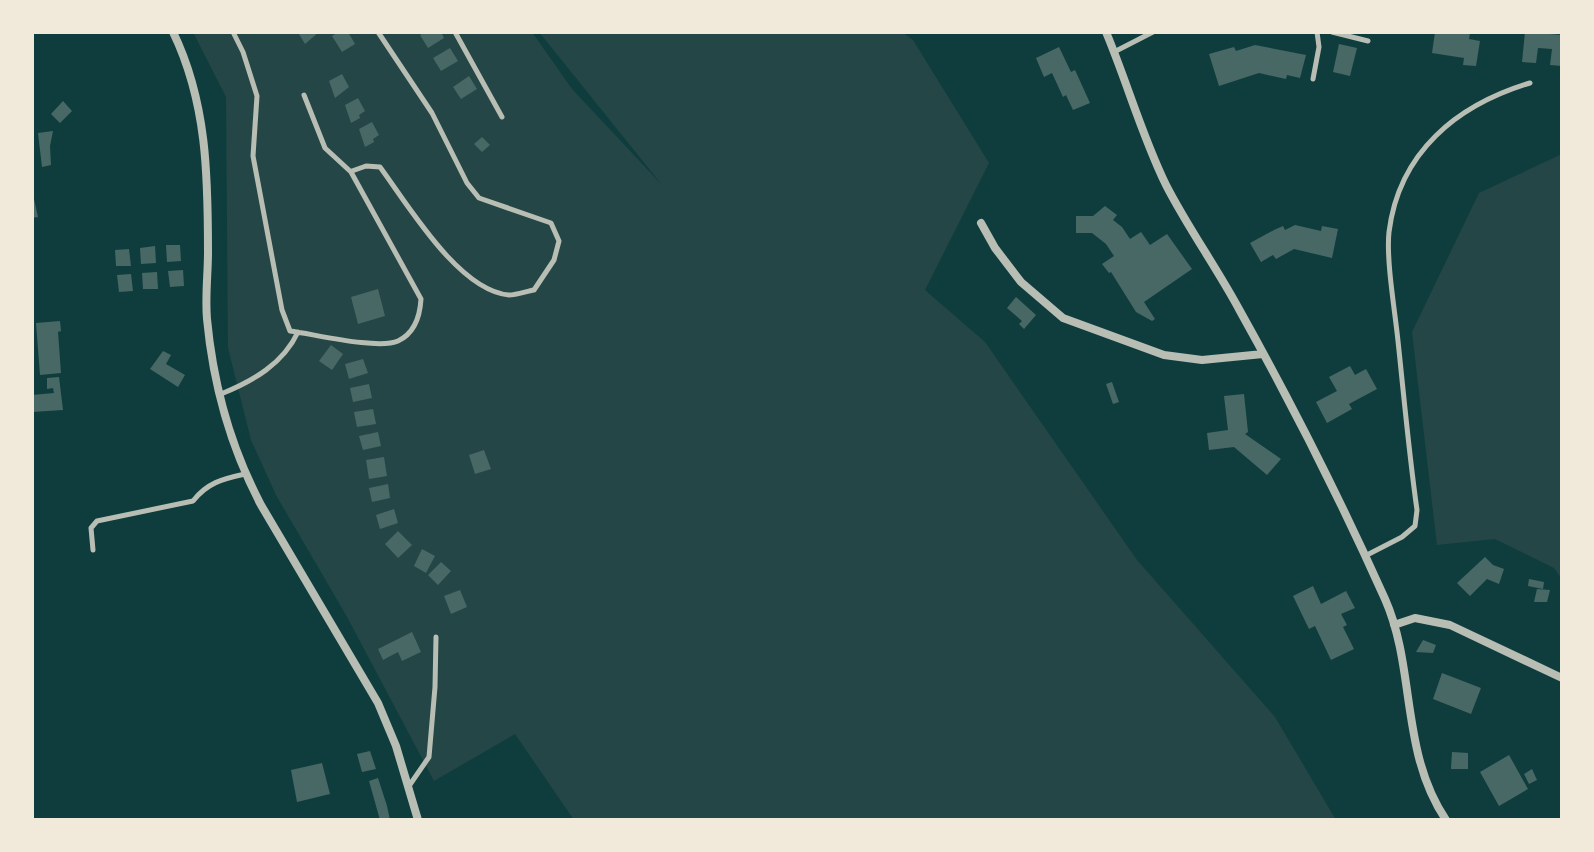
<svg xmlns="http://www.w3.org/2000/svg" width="1594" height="852" font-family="'PT Sans',sans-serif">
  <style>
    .green { fill: #244646 }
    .building { fill: #486865 }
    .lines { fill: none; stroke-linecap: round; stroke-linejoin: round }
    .service { stroke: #b8beb3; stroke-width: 5 }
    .minor { stroke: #b8beb3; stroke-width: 8 }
  </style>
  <rect width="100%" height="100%" fill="#0f3d3e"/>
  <!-- green -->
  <path class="green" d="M 193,32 L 532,32 L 572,89 L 662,185 L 539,32 L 902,32 L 913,40 L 989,163 L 925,290 L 985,342 L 1137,560 L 1275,717 L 1336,820 L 574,820 L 515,734 L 434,781 L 346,615 L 276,495 L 251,440 L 228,348 L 226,97 Z
    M 1562,154 L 1562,579 L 1554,568 L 1495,539 L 1437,545 L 1412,332 L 1479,193 Z"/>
  <!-- building -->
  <path class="building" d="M 303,32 L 319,32 L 305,44 L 299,34 Z
    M 338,32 L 348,32 L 355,44 L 342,52 L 332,36 Z
    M 424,32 L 441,32 L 444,38 L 428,48 L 420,35 Z
    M 1435,32 L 1470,33 L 1469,39 L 1480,41 L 1476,66 L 1463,65 L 1464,58 L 1432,53 Z
    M 1525,32 L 1562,35 L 1562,66 L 1550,65 L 1552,49 L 1538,48 L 1536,63 L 1522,62 Z
    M 1339,44 L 1357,48 L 1350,76 L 1333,72 Z
    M 1255,45 L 1306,55 L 1300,78 L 1287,75 L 1286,79 L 1259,73 L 1219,86 L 1209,54 L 1234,47 L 1236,51 Z
    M 1059,47 L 1071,72 L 1075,70 L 1090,103 L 1073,110 L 1066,95 L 1063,97 L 1052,73 L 1044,77 L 1036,58 Z
    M 450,48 L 458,61 L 441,71 L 433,58 Z
    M 342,74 L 349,87 L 335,98 L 329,81 Z
    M 469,76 L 477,89 L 461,99 L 453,87 Z
    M 358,98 L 365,111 L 359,115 L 360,118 L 351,123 L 345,105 Z
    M 63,101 L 72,111 L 60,123 L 51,114 Z
    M 372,122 L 379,135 L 373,139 L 374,142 L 365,147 L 359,129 Z
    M 53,131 L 50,146 L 51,165 L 42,167 L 38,133 Z
    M 482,137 L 490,145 L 482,152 L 474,144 Z
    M 32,190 L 38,217 L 32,218 Z
    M 1105,206 L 1117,215 L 1113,220 L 1122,227 L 1130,239 L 1141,232 L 1150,245 L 1167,234 L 1192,269 L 1144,302 L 1155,319 L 1152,321 L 1136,312 L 1111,272 L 1109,273 L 1102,264 L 1114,256 L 1106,244 L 1092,233 L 1076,233 L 1076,216 L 1093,216 Z
    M 1295,225 L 1321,231 L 1322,226 L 1338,229 L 1332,258 L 1294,249 L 1276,259 L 1273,255 L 1261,262 L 1250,243 L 1274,230 L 1283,226 L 1285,230 Z
    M 166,245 L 180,245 L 181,261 L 167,262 Z
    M 155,246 L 156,263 L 141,264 L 140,248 Z
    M 129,249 L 131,266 L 116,266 L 115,250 Z
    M 183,270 L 184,286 L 170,287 L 168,271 Z
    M 157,272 L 158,289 L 143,289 L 142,273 Z
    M 131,274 L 133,291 L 119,292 L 117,275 Z
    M 378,289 L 385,316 L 358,324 L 351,297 Z
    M 1016,297 L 1036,315 L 1024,329 L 1019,324 L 1022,321 L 1007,308 Z
    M 60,321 L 61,331 L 58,332 L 61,373 L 40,375 L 36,323 Z
    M 331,345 L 343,354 L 332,370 L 319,361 Z
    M 163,351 L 171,355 L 166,364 L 185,375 L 178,387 L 150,369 Z
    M 363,359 L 368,373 L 349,379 L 345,364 Z
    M 1350,366 L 1355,375 L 1366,369 L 1377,389 L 1349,404 L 1352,409 L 1327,423 L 1316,402 L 1337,391 L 1329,377 Z
    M 59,377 L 63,410 L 32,412 L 32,395 L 54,393 L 53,388 L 47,389 L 47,378 Z
    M 1112,382 L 1119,402 L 1113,404 L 1106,384 Z
    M 369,384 L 372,398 L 353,402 L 350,388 Z
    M 1244,394 L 1248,432 L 1245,434 L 1281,459 L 1267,475 L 1234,447 L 1209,450 L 1207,433 L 1228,430 L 1224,396 Z
    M 373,409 L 376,424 L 357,427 L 354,412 Z
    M 378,432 L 381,446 L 363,450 L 359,436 Z
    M 484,450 L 491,469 L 475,474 L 469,455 Z
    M 384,457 L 387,476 L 369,479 L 366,460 Z
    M 388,484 L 390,498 L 372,502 L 369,488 Z
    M 394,509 L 398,523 L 380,529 L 376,515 Z
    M 398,531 L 412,545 L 398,558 L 385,544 Z
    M 422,549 L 435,556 L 426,573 L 414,566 Z
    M 1485,557 L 1493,565 L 1504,569 L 1499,584 L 1487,579 L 1470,596 L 1457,583 Z
    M 441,562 L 451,571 L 438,585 L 428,575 Z
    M 1529,579 L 1544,582 L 1543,589 L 1528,586 Z
    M 1313,586 L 1321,604 L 1346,591 L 1355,608 L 1341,614 L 1347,625 L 1343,627 L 1354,649 L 1331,660 L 1315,626 L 1309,629 L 1293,596 Z
    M 1537,589 L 1550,590 L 1547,602 L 1534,602 Z
    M 460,590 L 467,607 L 451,614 L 444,596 Z
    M 412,632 L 421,652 L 402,661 L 398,652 L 383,660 L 378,649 Z
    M 1423,640 L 1436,645 L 1433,653 L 1416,652 Z
    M 1442,673 L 1481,688 L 1471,714 L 1433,699 Z
    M 370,751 L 376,769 L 362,772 L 357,754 Z
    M 1452,752 L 1468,753 L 1468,769 L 1451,769 Z
    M 1509,755 L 1528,789 L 1499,806 L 1480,772 Z
    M 322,763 L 330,794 L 297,802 L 291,770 Z
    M 1532,769 L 1537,780 L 1529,784 L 1524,774 Z
    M 378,778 L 387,806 L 390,820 L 380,820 L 369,781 Z"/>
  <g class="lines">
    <!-- service -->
    <path class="service" d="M 233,32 L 243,52 L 257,96 L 253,156 L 282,310 L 290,331 C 314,334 378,350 398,341 C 415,333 420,316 421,299 L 351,172 L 325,148 L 304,95
      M 455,32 L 502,117
      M 1332,32 L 1368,41
      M 1114,52 L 1153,32
      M 1313,79 L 1319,47 L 1317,32
      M 352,171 L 366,166 L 380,167 C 408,205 459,291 509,295 C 517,295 527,291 534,290 L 554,260 L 559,241 L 551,223 L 479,198 L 467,183 L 432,113 L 378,32
      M 221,394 C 253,381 283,364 298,332
      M 93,550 L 91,528 L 97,521 L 193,501 C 207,483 222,479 245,474
      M 1365,556 L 1402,537 L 1415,526 L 1417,510 C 1409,454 1404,397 1398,341 C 1395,311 1386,260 1389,232 C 1399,152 1457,105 1530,83
      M 409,786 L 429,757 L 435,687 L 436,637"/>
    <!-- minor -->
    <path class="minor" d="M 173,32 C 207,102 208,176 208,252 C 208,274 205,297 207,319 C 213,383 231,448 261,505 L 378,703 L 396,746 L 418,820
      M 1106,32 C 1127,82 1142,136 1166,185 C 1188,228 1217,268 1240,311 C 1292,404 1341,501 1385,599 C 1416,669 1400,752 1446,820
      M 981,223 L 995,248 L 1021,282 L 1063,318 L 1164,355 L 1202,360 L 1263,354
      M 1394,625 L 1415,618 L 1450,625 L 1562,678"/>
  </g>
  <!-- border -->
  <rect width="1594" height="852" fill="none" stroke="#f1e9da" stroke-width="68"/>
</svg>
